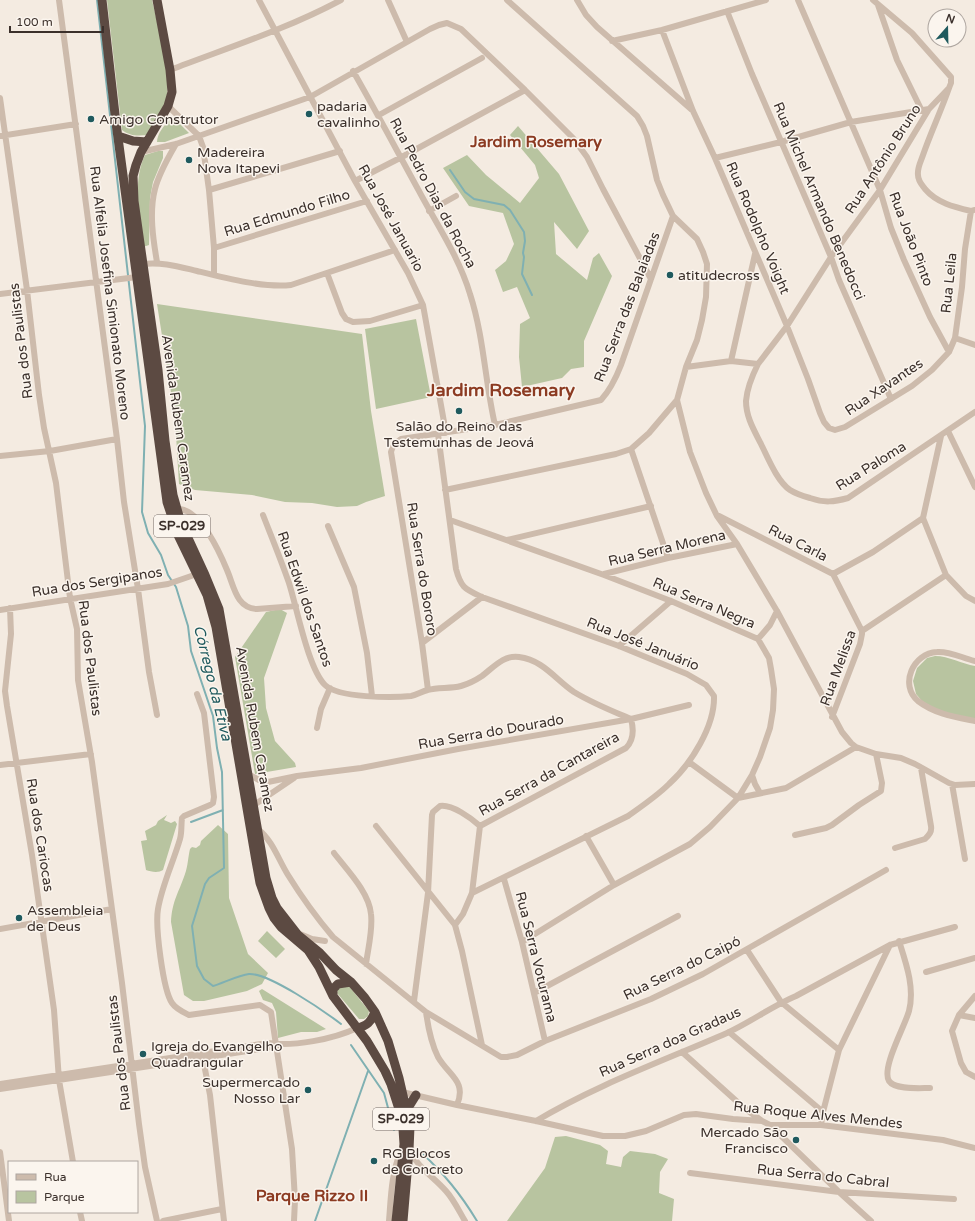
<svg xmlns="http://www.w3.org/2000/svg" width="975" height="1221" font-family="'Varela Round',sans-serif">
  <style>
    .green { fill: #b8c4a0 }
    .lines { fill: none; stroke-linecap: round; stroke-linejoin: round }
    .stream { stroke: #7fb0b2; stroke-width: 2 }
    .minor { stroke: #cdbbac; stroke-width: 6 }
    .highway { stroke: #5c4a42; stroke-width: 9 }
    .poi-dot { fill: #1f5a5e; stroke: #fbf5ee; stroke-width: 1.5 }
    .labels { text-anchor: middle; dominant-baseline: central; stroke-width: 3; stroke-linejoin: round; paint-order: stroke }
    .shield { fill: #fbf5ee; stroke: #756b66; stroke-width: 1 }
    .shield-label { font-size: 13px; font-weight: bold; fill: #3b302b }
    .poi-label { font-size: 14px; fill: #3b302b; stroke: #fbf5ee; text-anchor: start }
    .street-label { font-size: 14px; fill: #3b302b; stroke: #fbf5ee }
    .water-label { font-size: 15px; font-style: italic; fill: #1f5a5e; stroke: #fbf5ee }
    .quarter-label { font-size: 16px; font-weight: bold; fill: #8c3b22; stroke: #fbf5ee }
    .district-label { font-size: 18px; font-weight: bold; fill: #8c3b22; stroke: #fbf5ee }
  </style>
  <rect width="100%" height="100%" fill="#f4ebe1"/>
  <!-- green -->
  <path class="green" d="M 107,0 L 152,0 C 157,22 172,80 166,100 C 162,112 153,124 147,135 C 137,136 130,136 122,130 Z
    M 170,120 L 176,120 L 189,133 L 165,142 L 157,142 C 157,134 164,125 170,120 Z
    M 518,126 L 559,174 L 589,231 L 577,249 L 554,222 L 556,254 L 587,280 L 593,258 L 599,253 L 612,276 L 584,341 L 584,367 L 571,369 L 562,378 L 522,387 L 519,357 L 520,324 L 530,318 L 517,287 L 503,292 L 495,270 L 506,261 L 514,244 L 503,213 L 469,206 L 443,168 L 467,155 L 486,175 L 520,203 L 539,178 L 535,165 L 510,135 Z
    M 158,151 L 163,151 L 163,158 L 153,182 L 150,198 L 149,245 L 143,247 C 140,217 132,182 145,155 Z
    M 157,304 L 362,334 L 371,411 L 385,496 L 366,502 L 357,506 L 337,507 L 312,503 L 285,502 L 252,495 L 195,490 L 179,484 L 175,418 Z
    M 416,319 L 431,397 L 376,409 L 365,329 Z
    M 280,609 L 287,613 L 264,678 L 266,708 L 275,741 L 295,763 L 296,767 L 255,774 L 235,657 L 266,612 Z
    M 935,656 C 949,656 962,664 975,666 L 975,719 L 942,713 L 922,701 L 916,694 L 913,681 L 917,668 L 927,658 Z
    M 167,815 L 164,820 L 171,823 L 175,821 L 177,824 L 163,870 C 159,873 151,872 146,870 L 141,841 L 147,840 L 145,831 L 156,825 L 158,821 Z
    M 218,825 L 228,834 L 229,898 L 248,954 L 268,973 L 262,984 L 247,991 L 204,1001 L 193,1001 L 184,995 L 171,922 C 172,901 179,892 185,874 C 188,866 188,857 190,849 L 192,847 L 196,848 L 200,845 L 201,841 Z
    M 267,931 L 285,949 L 276,958 L 258,941 Z
    M 348,985 L 369,1011 L 368,1016 L 364,1019 L 359,1019 L 337,993 L 338,989 Z
    M 262,989 L 326,1029 L 317,1032 L 301,1032 L 278,1038 L 276,1012 L 272,1003 L 263,1000 L 259,991 Z
    M 566,1136 L 600,1145 L 608,1151 L 606,1164 L 621,1167 L 623,1157 L 630,1151 L 655,1154 L 668,1159 L 660,1172 L 659,1193 L 674,1199 L 672,1221 L 507,1221 L 545,1168 L 555,1137 Z"/>
  <g class="lines">
    <!-- stream -->
    <path class="stream" d="M 97,0 L 145,426 L 142,512 L 148,533 L 161,555 L 168,575 L 176,587 L 188,626 L 191,651 L 213,716 L 217,748 L 222,772 L 224,868 L 209,878 L 205,884 L 192,926 L 197,966 L 204,979 L 213,986 C 223,983 239,975 249,974 C 269,973 324,1011 341,1024
      M 450,170 L 465,192 L 474,199 L 504,205 L 510,210 L 524,232 L 525,241 L 523,253 L 524,257 L 522,274 L 532,295
      M 191,822 L 223,810
      M 351,1045 L 384,1093 L 394,1130
      M 421,1152 C 444,1174 460,1193 477,1221
      M 315,1221 L 368,1071"/>
    <!-- minor -->
    <path class="minor" d="M 59,0 L 117,439 L 124,502 L 138,589 L 149,672 L 157,715
      M 259,0 L 355,181 L 408,273 L 423,305 L 446,433
      M 388,0 L 407,42
      M 507,0 L 637,116 L 643,126 L 647,136 L 657,180 L 663,195 L 673,216 L 697,239 L 703,252 L 707,264 L 706,297 L 702,320 L 697,340 L 686,367 L 677,400 L 690,452 L 706,493 L 717,516 L 737,544 L 777,611 L 842,732 L 851,743 L 856,747 L 876,754 L 901,758 L 915,764 L 949,783 L 955,785 L 975,784
      M 577,0 L 586,15 L 597,27 L 692,110
      M 798,0 L 880,190 L 891,228 L 904,260 L 930,317 L 949,352
      M 873,0 L 912,33 L 951,77 L 951,83 L 949,88 C 941,111 931,132 923,155 C 921,161 917,168 918,175 C 918,181 922,185 925,189 C 937,203 954,207 971,211 L 974,210
      M 878,5 L 897,60 L 921,109
      M 727,11 L 752,74 L 831,257 L 839,280 L 891,399
      M 662,30 L 693,111 L 715,158 L 787,326 L 808,379 L 820,413 L 824,422 L 829,428 L 835,430 L 845,427 L 912,386 L 932,370 L 949,352 L 955,338 L 962,287 L 965,249 L 971,211
      M 612,41 L 662,30 L 766,0
      M 170,70 C 227,48 287,29 341,0
      M 353,71 C 376,111 397,151 419,191 C 437,225 459,257 470,294 C 484,337 485,382 495,425
      M 0,98 L 27,290 L 39,395 L 44,428 L 56,483 L 70,598 L 77,629 L 78,680 L 92,762 L 122,983 L 139,1124 L 145,1167 L 157,1221
      M 168,106 L 199,136 L 203,147 L 209,190 L 214,248 L 214,275
      M 379,115 L 482,58
      M 0,136 L 76,124
      M 141,152 L 176,144 L 310,97 L 430,29 L 439,25 L 447,23 L 461,29 L 525,90 L 573,138 L 587,157 L 603,189 L 651,279
      M 715,158 L 781,142 L 851,122 L 929,109
      M 355,181 L 400,158 L 525,90
      M 209,190 L 340,151
      M 429,211 L 456,196
      M 214,248 L 367,201
      M 157,262 C 153,239 149,212 155,189 C 159,173 168,158 176,144
      M 142,264 C 163,262 176,266 197,271 C 225,278 263,288 291,285 L 395,250
      M 327,273 L 342,313 L 346,319 L 353,322 L 370,321 L 423,305
      M 0,294 L 137,277
      M 955,338 L 975,345
      M 731,361 L 755,254
      M 758,364 C 752,376 747,388 746,401 C 746,417 754,430 761,444 C 768,458 777,481 790,490 C 796,494 803,496 810,498 C 824,503 834,502 848,498 L 975,412
      M 686,367 L 731,361 L 758,364 L 787,326 L 831,257 L 880,190 L 929,109 L 949,88
      M 948,431 L 975,487
      M 438,434 L 456,569 C 461,588 465,589 482,597 L 619,646 L 687,674 L 706,685 L 714,696 C 715,726 691,764 669,784 C 657,796 642,806 628,816 L 472,893
      M 941,436 L 923,518 L 946,575 L 966,596 L 975,601
      M 631,449 L 668,558
      M 0,456 L 50,451 L 117,439
      M 445,490 L 616,454 L 631,449 L 649,433 L 677,400
      M 175,508 C 181,509 186,510 190,513 C 206,524 220,553 227,570 C 234,586 236,608 257,609 L 296,606
      M 263,515 C 272,538 281,560 289,583 C 297,608 308,668 325,685 C 338,698 393,698 411,696 C 417,695 422,691 428,690 C 438,687 450,689 461,686 C 468,684 476,680 482,676 C 494,667 503,655 519,657 C 543,660 555,679 574,692 C 592,703 612,711 631,719
      M 719,516 L 833,574 L 862,631 L 862,634 L 860,644 L 832,717
      M 450,520 L 604,575 L 671,601 L 758,639 L 769,658 L 771,669 L 774,689 L 773,710 L 770,728 L 760,757 L 752,775 L 738,798 L 710,827 L 690,844 L 614,885 L 522,942
      M 328,526 L 354,587 L 367,653 L 372,696
      M 507,540 L 651,506
      M 604,574 L 668,558 L 737,544
      M 833,574 L 873,552 L 923,518
      M 10,608 L 11,634 L 5,691 L 7,706 L 32,855 L 54,1010 L 59,1080 L 73,1162
      M 0,610 L 168,584 L 197,574
      M 862,631 L 946,575
      M 758,639 L 770,625 L 777,611
      M 422,643 L 482,597
      M 619,646 L 671,601
      M 975,661 C 962,658 950,651 937,652 C 913,653 899,685 918,701 C 935,714 955,717 975,721
      M 428,690 L 422,643 L 391,452 C 392,446 396,442 401,439 L 495,425 L 601,400 C 611,389 616,378 621,365 L 673,216
      M 197,694 L 204,713 L 214,797 L 213,803 L 210,805 L 184,816 L 182,818 C 181,825 182,832 180,839 C 173,863 162,885 158,909 C 155,926 163,990 172,1003 C 176,1009 183,1012 189,1015 L 260,1005 L 271,1012 L 292,1149 L 295,1200 L 294,1221
      M 317,728 L 321,709 L 330,688
      M 689,762 L 738,798
      M 0,765 L 91,754
      M 248,774 L 259,780 L 268,782 L 297,776 L 361,768 L 458,749 L 631,719 L 689,705
      M 752,775 L 755,784 L 760,793
      M 952,784 L 965,859
      M 738,798 L 786,788 L 856,747
      M 254,805 L 294,778
      M 376,826 L 455,925 L 462,951 L 482,1045
      M 480,826 L 626,748 C 634,740 634,730 631,719
      M 258,829 C 273,841 278,859 288,875 C 301,896 316,917 333,937 L 426,1012 L 501,1057 L 507,1057 L 517,1055 L 545,1041 L 651,999 L 703,974 L 886,870
      M 795,835 L 826,828 L 832,825 L 859,805 L 881,791 L 882,783 L 876,754
      M 586,836 L 614,885
      M 895,848 L 925,839 C 929,835 932,832 931,826 L 921,768
      M 334,853 C 347,870 369,892 371,914 C 373,930 368,948 366,964
      M 504,879 L 522,942 L 545,1041
      M 455,925 L 463,914 L 472,893 L 480,826
      M 0,929 L 112,909
      M 300,934 L 312,939 L 325,941
      M 899,941 C 906,963 915,988 909,1011 C 905,1026 881,1068 889,1081 C 895,1090 919,1088 930,1088
      M 747,950 L 781,1002 L 839,1050
      M 926,972 L 975,958
      M 534,993 L 678,916
      M 975,996 L 959,1015 L 952,1031 L 961,1063 L 966,1072 L 975,1077
      M 414,1001 L 428,893 L 432,815 L 433,812 L 440,806 C 452,804 471,818 480,826
      M 426,1012 C 428,1027 431,1043 438,1057 C 449,1076 467,1081 457,1105
      M 959,1015 L 975,1018
      M 729,1032 L 823,1112
      M 682,1052 L 743,1107 L 762,1121
      M 203,1059 L 210,1095 L 224,1221
      M 0,1084 L 268,1043 C 293,1047 334,1039 357,1028
      M 0,1089 L 267,1048 L 275,1045
      M 402,1092 L 457,1105 L 536,1121 L 603,1136 L 625,1136 L 646,1131 L 684,1115 L 696,1114 L 733,1119 L 762,1121 L 770,1125 L 821,1125 L 943,1140 L 975,1148
      M 536,1121 C 596,1085 663,1061 727,1033 C 751,1022 772,1006 796,996 L 890,945 L 955,927
      M 770,1125 L 839,1192 L 871,1221
      M 821,1125 L 823,1112 L 839,1050 L 890,945
      M 410,1151 C 418,1168 434,1177 446,1191 C 454,1200 459,1211 465,1221
      M 0,1152 L 9,1221
      M 690,1173 L 839,1192 L 954,1199
      M 80,1212 L 82,1221
      M 163,1221 L 222,1209
      M 389,1221 C 391,1197 391,1174 401,1151"/>
    <!-- highway -->
    <path class="highway" d="M 102,0 L 116,123 L 167,502 L 178,535 L 207,595 L 216,627 L 256,861 L 260,883 L 269,908 L 274,918 L 281,927 L 308,950 L 319,967 L 333,996 L 367,1041 L 385,1071 L 391,1084 L 400,1112 L 403,1129 L 404,1144 L 396,1221
      M 157,0 L 170,70 L 172,92 L 168,106 L 141,152 L 136,165 L 133,176 L 134,201 L 158,370 L 165,441 L 173,495 L 181,523 L 205,575 L 219,609 L 266,878 L 272,898 L 277,908 L 298,935 L 320,953 L 336,970 L 351,982 L 365,998 L 375,1012 L 388,1041 L 399,1078 L 410,1126 L 409,1150 L 403,1221
      M 118,136 L 133,141 L 147,142
      M 333,996 L 333,989 L 338,984 L 351,982
      M 357,1028 C 367,1026 371,1022 375,1012
      M 406,1111 L 416,1095"/>
  </g>
  <!-- markers -->
  <g class="poi-dot">
    <circle cx="309" cy="114" r="4"/>
    <circle cx="91" cy="119" r="4"/>
    <circle cx="189" cy="160" r="4"/>
    <circle cx="670" cy="275" r="4"/>
    <circle cx="459" cy="411" r="4"/>
    <circle cx="19" cy="918" r="4"/>
    <circle cx="143" cy="1054" r="4"/>
    <circle cx="308" cy="1090" r="4"/>
    <circle cx="796" cy="1140" r="4"/>
    <circle cx="374" cy="1161" r="4"/>
  </g>
  <g class="labels">
    <!-- shield labels -->
    <g class="shield">
      <rect x="154" y="515" width="56" height="22" rx="3"/>
      <rect x="373" y="1108" width="56" height="22" rx="3"/>
    </g>
    <g class="shield-label">
      <text x="182" y="526">SP-029</text>
      <text x="401" y="1119">SP-029</text>
    </g>
    <!-- poi labels -->
    <g class="poi-label">
      <text x="317" y="106">padaria<tspan x="317" dy="16">cavalinho</tspan></text>
      <text x="99" y="119">Amigo Construtor</text>
      <text x="197" y="152">Madereira<tspan x="197" dy="16">Nova Itapevi</tspan></text>
      <text x="678" y="275">atitudecross</text>
      <text x="459" y="426" text-anchor="middle">Salão do Reino das<tspan x="459" dy="16">Testemunhas de Jeová</tspan></text>
      <text x="27" y="910">Assembleia<tspan x="27" dy="16">de Deus</tspan></text>
      <text x="151" y="1046">Igreja do Evangelho<tspan x="151" dy="16">Quadrangular</tspan></text>
      <text x="300" y="1082" text-anchor="end">Supermercado<tspan x="300" dy="16">Nosso Lar</tspan></text>
      <text x="788" y="1132" text-anchor="end">Mercado São<tspan x="788" dy="16">Francisco</tspan></text>
      <text x="382" y="1153">RG Blocos<tspan x="382" dy="16">de Concreto</tspan></text>
    </g>
    <!-- street labels -->
    <g class="street-label">
      <text transform="translate(883 159) rotate(-57)">Rua Antônio Bruno</text>
      <text transform="translate(433 193) rotate(62)">Rua Pedro Dias da Rocha</text>
      <text transform="translate(819 201) rotate(67)">Rua Michel Armando Benedocci</text>
      <text transform="translate(287 213) rotate(-17)">Rua Edmundo Filho</text>
      <text transform="translate(391 218) rotate(61)">Rua José Januario</text>
      <text transform="translate(758 228) rotate(67)">Rua Rodolpho Voight</text>
      <text transform="translate(911 239) rotate(69)">Rua João Pinto</text>
      <text transform="translate(949 283) rotate(-84)">Rua Leila</text>
      <text transform="translate(110 293) rotate(83)">Rua Alfelia Josefina Simionato Moreno</text>
      <text transform="translate(627 307) rotate(-69)">Rua Serra das Balaiadas</text>
      <text transform="translate(21 341) rotate(-97)">Rua dos Paulistas</text>
      <text transform="translate(884 387) rotate(-34)">Rua Xavantes</text>
      <text transform="translate(178 418) rotate(82)">Avenida Rubem Caramez</text>
      <text transform="translate(871 466) rotate(-32)">Rua Paloma</text>
      <text transform="translate(798 543) rotate(27)">Rua Carla</text>
      <text transform="translate(667 548) rotate(-13)">Rua Serra Morena</text>
      <text transform="translate(422 569) rotate(81)">Rua Serra do Bororo</text>
      <text transform="translate(97 582) rotate(-9)">Rua dos Sergipanos</text>
      <text transform="translate(305 599) rotate(71)">Rua Edwil dos Santos</text>
      <text transform="translate(704 603) rotate(23)">Rua Serra Negra</text>
      <text transform="translate(643 644) rotate(22)">Rua José Januário</text>
      <text transform="translate(90 658) rotate(83)">Rua dos Paulistas</text>
      <text transform="translate(838 668) rotate(-70)">Rua Melissa</text>
      <text transform="translate(255 729) rotate(80)">Avenida Rubem Caramez</text>
      <text transform="translate(491 732) rotate(-10)">Rua Serra do Dourado</text>
      <text transform="translate(549 774) rotate(-29)">Rua Serra da Cantareira</text>
      <text transform="translate(40 835) rotate(81)">Rua dos Cariocas</text>
      <text transform="translate(536 957) rotate(76)">Rua Serra Voturama</text>
      <text transform="translate(682 968) rotate(-26)">Rua Serra do Caipó</text>
      <text transform="translate(670 1042) rotate(-24)">Rua Serra doa Gradaus</text>
      <text transform="translate(119 1053) rotate(-97)">Rua dos Paulistas</text>
      <text transform="translate(818 1115) rotate(6)">Rua Roque Alves Mendes</text>
      <text transform="translate(823 1176) rotate(6)">Rua Serra do Cabral</text>
    </g>
    <!-- water labels -->
    <g class="water-label">
      <text transform="translate(213 683) rotate(76)">Córrego da Etiva</text>
    </g>
    <!-- quarter labels -->
    <g class="quarter-label">
      <text x="536" y="142">Jardim Rosemary</text>
      <text x="312" y="1196">Parque Rizzo II</text>
    </g>
    <!-- district labels -->
    <g class="district-label">
      <text x="501" y="390">Jardim Rosemary</text>
    </g>
  </g>
  <!-- legend -->
  <rect x="8" y="1161" width="130" height="52" fill="#fbf5ee" stroke="#aea6a0"/>
  <rect x="16" y="1174" width="20" height="6" fill="#cdbbac" stroke="#aea6a0"/>
  <text x="44" y="1181" font-size="12" fill="#3b302b">Rua</text>
  <rect x="16" y="1191" width="20" height="12" fill="#b8c4a0" stroke="#aea6a0"/>
  <text x="44" y="1201" font-size="12" fill="#3b302b">Parque</text>
  <!-- north arrow -->
  <g transform="translate(947 28) rotate(20)"><circle r="19" fill="#fbf5ee" stroke="#aea6a0"/>
  <path d="M0-3L7 15L0 10L-7 15Z" fill="#1f5a5e"/>
  <text y="-6" font-size="11" font-weight="bold" text-anchor="middle" fill="#3b302b">N</text>
  </g>
  <!-- scale -->
  <path d="M10 26v6h93v-6" fill="none" stroke="#3b302b" stroke-width="2"/>
  <text x="16" y="26" font-size="12" fill="#3b302b" stroke="#fbf5ee" stroke-width="3" paint-order="stroke">100 m</text>
</svg>
